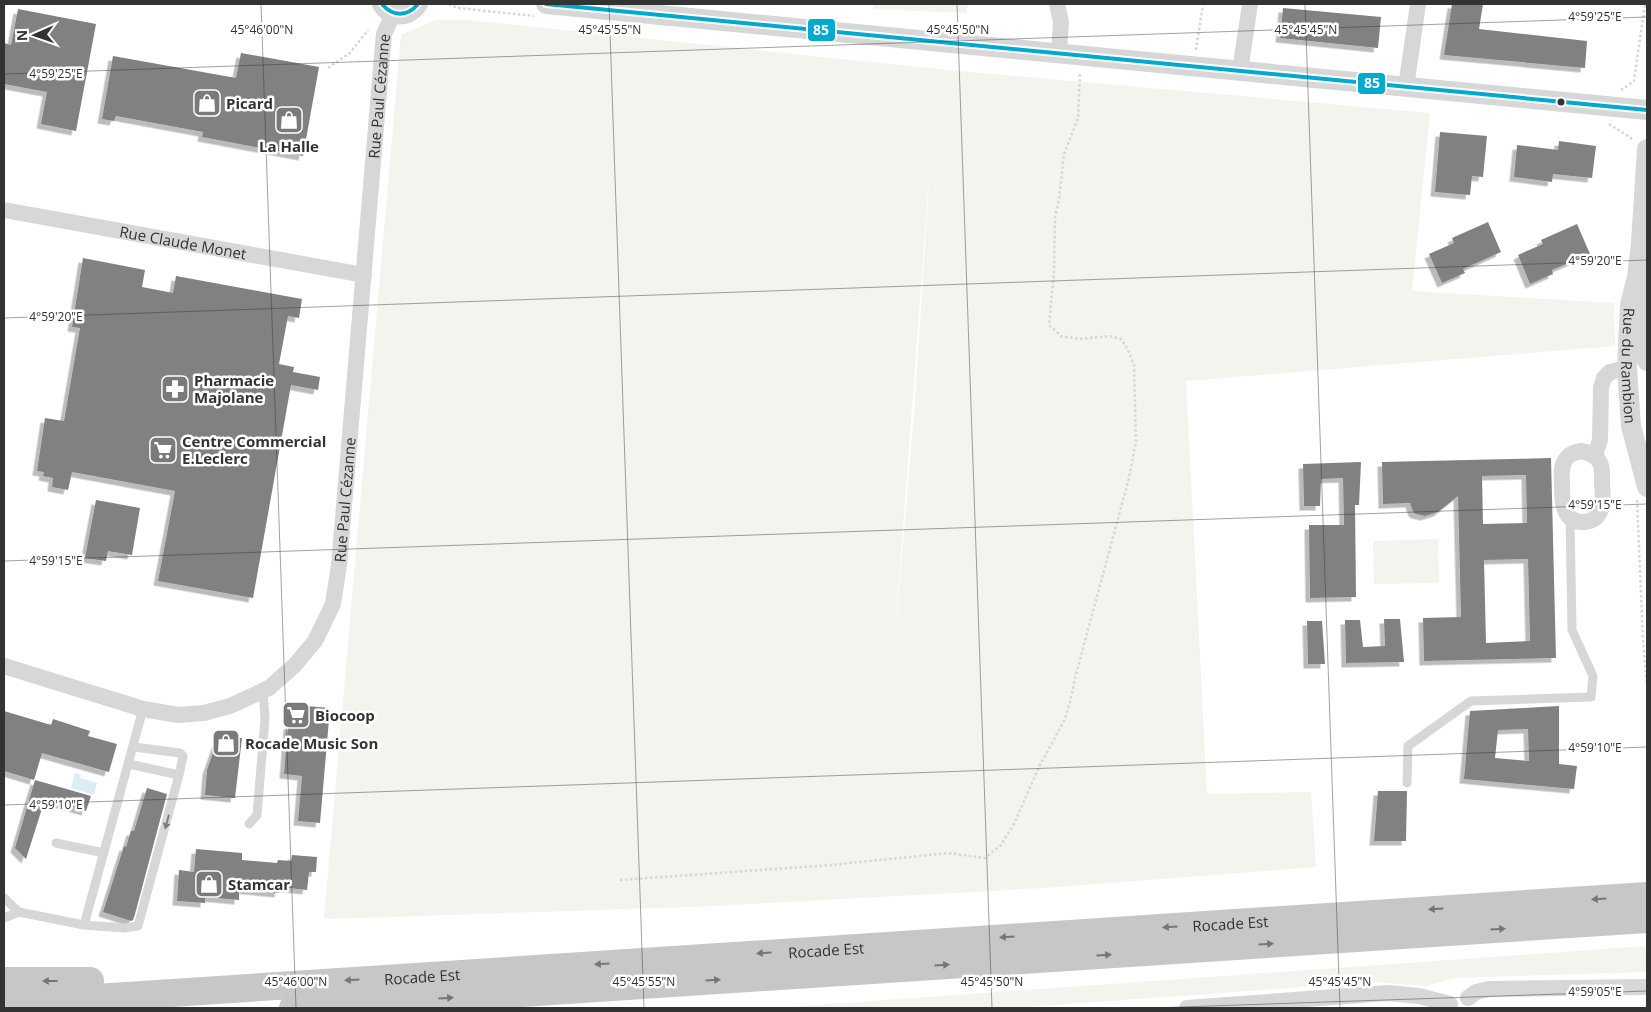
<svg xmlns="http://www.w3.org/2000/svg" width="1651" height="1012" font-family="'Open Sans',sans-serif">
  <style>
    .green { fill: #f1f5ed; fill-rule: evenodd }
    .water { fill: #ddebf3 }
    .building { fill: #818181; fill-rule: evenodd; filter: url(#shadow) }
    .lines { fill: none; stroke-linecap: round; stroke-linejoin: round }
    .path { stroke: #d6d6d6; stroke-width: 2.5; stroke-dasharray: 2.5 2.5; stroke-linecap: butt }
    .service { stroke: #d7d7d7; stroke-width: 9 }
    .minor { stroke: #d7d7d7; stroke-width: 16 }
    .tertiary { stroke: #d7d7d7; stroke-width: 20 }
    .trunk { stroke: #c7c7c7; stroke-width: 28 }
    .bus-1-casing { stroke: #fff; stroke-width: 8 }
    .bus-1 { stroke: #00a9ce; stroke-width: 4 }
    .oneway { fill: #7d7d7d }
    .oneway2 { fill: #767676 }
    .ticks { fill: none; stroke: #333; stroke-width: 1; stroke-opacity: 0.45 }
    .bus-dot { fill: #333; stroke: #fff; stroke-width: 2 }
    .labels { text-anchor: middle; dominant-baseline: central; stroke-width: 5; stroke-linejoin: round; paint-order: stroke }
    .street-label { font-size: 15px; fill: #333; stroke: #fff }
    .poi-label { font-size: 15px; font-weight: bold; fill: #333; stroke: #fff; text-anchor: start }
    .ticks-label { font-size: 12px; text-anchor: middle; fill: #333; stroke: #fff; stroke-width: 5; stroke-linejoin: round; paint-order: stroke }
    .line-badge { stroke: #fff; stroke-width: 2 }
    .badge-label { font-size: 14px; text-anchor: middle; font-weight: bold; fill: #fff }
  </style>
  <defs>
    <filter id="shadow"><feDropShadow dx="-4.5" dy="4.5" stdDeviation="0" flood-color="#0004"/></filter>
  </defs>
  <rect width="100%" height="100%" fill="#fff"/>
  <!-- green -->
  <path class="green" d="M 873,4 L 968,4 L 966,13 L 873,9 Z
    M 436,20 L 468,20 L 938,69 L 1430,113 L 1412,291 L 1614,303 L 1615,346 L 1186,381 L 1207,794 L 1311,792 L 1316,867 L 1045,888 L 693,907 L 324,919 L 401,35 ZM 931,151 L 915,403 L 895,635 L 895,634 Z
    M 1438,539 L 1439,583 L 1374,584 L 1373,541 Z
    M 1647,946 L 1647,972 L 1454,978 L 1426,986 L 1374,982 L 1012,1008 L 773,1008 Z"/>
  <!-- water -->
  <path class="water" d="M 75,773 L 81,775 L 80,778 L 97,783 L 94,795 L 71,788 Z"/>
  <!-- building -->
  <path class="building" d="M 1452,4 L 1483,4 L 1479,29 L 1587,41 L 1585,68 L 1444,55 Z
    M 1283,8 L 1381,17 L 1378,48 L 1280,38 Z
    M 18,9 L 96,24 L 76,131 L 41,124 L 47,92 L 4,84 L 4,43 L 11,45 Z
    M 241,53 L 319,67 L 303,156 L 202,137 L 203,132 L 116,116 L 114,121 L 102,119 L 113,56 L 236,78 Z
    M 1440,132 L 1487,136 L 1483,177 L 1472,176 L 1470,195 L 1435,192 Z
    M 1559,141 L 1596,146 L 1592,178 L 1553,174 L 1552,182 L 1514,177 L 1517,145 L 1558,150 Z
    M 1488,222 L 1501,252 L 1463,269 L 1465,273 L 1442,283 L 1429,254 L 1454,243 L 1452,238 Z
    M 1577,224 L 1590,254 L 1552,270 L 1553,274 L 1530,284 L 1518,255 L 1543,244 L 1541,240 Z
    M 83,258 L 145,270 L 142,287 L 173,293 L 176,276 L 302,299 L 299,318 L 288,316 L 279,364 L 294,367 L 293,372 L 320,377 L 318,390 L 291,385 L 253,598 L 158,581 L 175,491 L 72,472 L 68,490 L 52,487 L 53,478 L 43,476 L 44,472 L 37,471 L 45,418 L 64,421 L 80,328 L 72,327 Z
    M 1551,458 L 1556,658 L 1424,661 L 1423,618 L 1461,617 L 1458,496 L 1438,512 L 1425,516 L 1416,514 L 1413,512 L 1410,503 L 1383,504 L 1382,462 ZM 1526,475 L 1527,523 L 1483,524 L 1482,476 ZM 1528,559 L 1530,641 L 1486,643 L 1484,560 Z
    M 1361,462 L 1359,505 L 1355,505 L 1356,597 L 1310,598 L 1309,525 L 1344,525 L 1343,478 L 1321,479 L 1320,506 L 1304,506 L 1303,464 Z
    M 96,500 L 140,508 L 132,555 L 108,551 L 106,561 L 85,558 Z
    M 1384,619 L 1400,619 L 1404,662 L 1346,663 L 1345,620 L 1360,620 L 1363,647 L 1385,646 Z
    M 1307,621 L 1322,621 L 1325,664 L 1308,664 Z
    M 306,706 L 330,708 L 320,823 L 298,821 L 302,776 L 284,774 L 288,725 L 304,726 Z
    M 1559,706 L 1559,764 L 1577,766 L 1574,789 L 1464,779 L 1470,711 ZM 1528,729 L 1529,761 L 1495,758 L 1498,730 Z
    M 4,711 L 51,725 L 53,719 L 90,731 L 88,736 L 117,744 L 109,772 L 42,753 L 34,780 L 4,771 Z
    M 219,736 L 242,738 L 235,798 L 205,795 L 207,770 Z
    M 35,780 L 91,796 L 86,811 L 45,799 L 26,859 L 15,848 Z
    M 147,788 L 167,794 L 135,914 L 133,920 L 131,921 L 103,912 L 124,846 L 126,847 L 131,831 L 134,831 Z
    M 1378,791 L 1407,791 L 1406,841 L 1374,841 Z
    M 196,849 L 242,853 L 242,860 L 277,863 L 278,860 L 291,861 L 292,855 L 317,857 L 316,872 L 309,872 L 307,890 L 280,887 L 279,893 L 239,889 L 239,900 L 205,897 L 205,903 L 177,901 L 179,870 L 194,872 Z"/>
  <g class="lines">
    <!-- path -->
    <path class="path" d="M 449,4 L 458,8 L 534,16
      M 1196,50 L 1203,4
      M 328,68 L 350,53 L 368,30
      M 1621,90 L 1634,81 L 1645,4
      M 1609,124 L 1631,138 L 1631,142
      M 1637,500 L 1643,641 L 1647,685
      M 620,880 L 831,865 L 948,853 L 985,858 L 1001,845 L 1014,824 L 1039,767 L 1065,719 L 1070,702 L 1075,678 L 1129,478 L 1136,441 L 1134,365 L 1127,348 L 1121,339 L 1110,336 L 1080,339 L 1061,336 L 1049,325 L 1054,271 L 1055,217 L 1059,200 L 1064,154 L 1078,118 L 1080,72"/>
    <!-- service -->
    <path class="service" d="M 129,764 L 179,775
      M 1407,783 L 1408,746 L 1471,701 L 1591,697 L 1593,676 L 1572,630 L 1570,517
      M 249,824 L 257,815 L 265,719 L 263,690
      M 56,843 L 104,853
      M 4,898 L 19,912
      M 4,918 L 19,912 L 84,925 L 124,928 L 138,926 L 179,775 L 183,756 L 180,753 L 134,747
      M 84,925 L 143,709"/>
    <!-- minor -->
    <g class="minor">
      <path d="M 1057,4 L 1061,22 L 1059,53"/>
      <path d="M 1240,71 L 1250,4"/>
      <path d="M 1406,87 L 1418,4"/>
      <path id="s1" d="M 4,210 L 364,275"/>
      <path d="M 1582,451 C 1590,453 1597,456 1600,463 C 1603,469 1602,476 1602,482 C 1603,497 1606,520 1584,522 C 1562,523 1562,500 1562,485 C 1562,476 1560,467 1566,459 C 1570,453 1576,452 1582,451 Z"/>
      <path d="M 1595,455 L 1600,440 L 1601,387 L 1604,378 L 1610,372 L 1627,368"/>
      <path id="s2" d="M 4,666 L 143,709 L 178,715 L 204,713 L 230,706 L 269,688 L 295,665 L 315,641 L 333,604 L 339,565 L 383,44 L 384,34 L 393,14"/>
      <path d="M 1468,998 L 1476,992 L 1489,989 L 1647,987"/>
      <path d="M 1187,1008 L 1388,993 L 1419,996 L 1450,1004"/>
    </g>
    <!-- tertiary -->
    <g class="tertiary">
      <path d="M 382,4 C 391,18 408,18 418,4"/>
      <path d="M 546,4 L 1647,110"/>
      <path id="s3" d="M 1647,149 L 1641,243 L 1637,277 L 1630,305 L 1627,368 L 1631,426 L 1647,487"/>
      <path d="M 1643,280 L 1647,361"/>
    </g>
    <!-- trunk -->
    <g class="trunk">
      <path d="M 4,981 L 90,981"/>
      <path id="s4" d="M 4,1004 L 1647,896"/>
      <path d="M 293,1008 L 1647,919"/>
    </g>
    <defs>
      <path id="bus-1" d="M 382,4 C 393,17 407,17 418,4
        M 546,4 L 1647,110"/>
    </defs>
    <!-- bus-1 casing -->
    <use href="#bus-1" class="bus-1-casing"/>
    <!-- bus-1 -->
    <use href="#bus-1" class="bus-1"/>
  </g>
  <!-- one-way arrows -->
  <defs><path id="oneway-solid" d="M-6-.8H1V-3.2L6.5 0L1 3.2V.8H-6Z" transform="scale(1.25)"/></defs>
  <use class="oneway" href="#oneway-solid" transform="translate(167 822) rotate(105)"/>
  <g class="oneway2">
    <use href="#oneway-solid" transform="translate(1599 899) rotate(176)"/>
    <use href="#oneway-solid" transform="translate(1436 909) rotate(176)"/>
    <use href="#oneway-solid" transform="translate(1170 927) rotate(176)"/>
    <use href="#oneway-solid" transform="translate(1498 929) rotate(-4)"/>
    <use href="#oneway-solid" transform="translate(1007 937) rotate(176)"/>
    <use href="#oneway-solid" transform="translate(1266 944) rotate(-4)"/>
    <use href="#oneway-solid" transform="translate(764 953) rotate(176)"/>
    <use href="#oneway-solid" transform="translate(1104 955) rotate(-4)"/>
    <use href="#oneway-solid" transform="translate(602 964) rotate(176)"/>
    <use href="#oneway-solid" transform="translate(942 965) rotate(-4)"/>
    <use href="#oneway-solid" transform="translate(352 980) rotate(176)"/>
    <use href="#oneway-solid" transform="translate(713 980) rotate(-4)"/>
    <use href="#oneway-solid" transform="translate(50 981) rotate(-180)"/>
    <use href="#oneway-solid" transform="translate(446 998) rotate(-4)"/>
  </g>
  <!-- ticks -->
  <path class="ticks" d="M 261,4 L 296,1008M 609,4 L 644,1008M 957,4 L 992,1008M 1305,4 L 1340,1008M 4,74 L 1647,17M 4,318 L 1647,260M 4,561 L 1647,504M 4,805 L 1647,747M 1152,1008 L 1647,991"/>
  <!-- icons -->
  <defs>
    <symbol id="shop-square" viewBox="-11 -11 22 22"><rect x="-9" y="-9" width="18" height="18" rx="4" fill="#7a7a7a" stroke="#fff"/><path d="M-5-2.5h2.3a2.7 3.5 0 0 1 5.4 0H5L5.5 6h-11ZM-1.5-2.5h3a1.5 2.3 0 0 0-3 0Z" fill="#fff"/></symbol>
    <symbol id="pharmacy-square" viewBox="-11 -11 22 22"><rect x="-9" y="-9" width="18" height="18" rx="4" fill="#7a7a7a" stroke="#fff"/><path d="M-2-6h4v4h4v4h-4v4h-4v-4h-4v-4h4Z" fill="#fff"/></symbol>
    <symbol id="supermarket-square" viewBox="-11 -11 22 22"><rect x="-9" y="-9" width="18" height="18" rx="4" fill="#7a7a7a" stroke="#fff"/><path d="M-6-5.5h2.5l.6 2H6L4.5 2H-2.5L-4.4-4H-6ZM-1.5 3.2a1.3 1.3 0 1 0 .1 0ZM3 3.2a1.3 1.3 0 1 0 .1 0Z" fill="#fff"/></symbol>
  </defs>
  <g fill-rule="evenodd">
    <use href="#shop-square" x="191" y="87" width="32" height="32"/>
    <use href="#shop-square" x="273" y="104" width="32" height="32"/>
    <use href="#pharmacy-square" x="159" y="373" width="32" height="32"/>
    <use href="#supermarket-square" x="147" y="434" width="32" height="32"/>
    <use href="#supermarket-square" x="280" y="699" width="32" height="32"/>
    <use href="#shop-square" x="210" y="727" width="32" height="32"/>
    <use href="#shop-square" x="193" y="868" width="32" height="32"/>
  </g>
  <!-- markers -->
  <circle class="bus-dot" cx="1561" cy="102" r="4.5"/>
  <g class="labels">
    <!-- street labels -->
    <g class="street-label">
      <text stroke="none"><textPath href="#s2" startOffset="894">Rue Paul Cézanne</textPath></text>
      <text stroke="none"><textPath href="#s1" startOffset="182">Rue Claude Monet</textPath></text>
      <text stroke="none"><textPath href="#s3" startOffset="218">Rue du Rambion</textPath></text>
      <text stroke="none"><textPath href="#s2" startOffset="489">Rue Paul Cézanne</textPath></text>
      <text stroke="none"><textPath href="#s4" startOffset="1229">Rocade Est</textPath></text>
      <text stroke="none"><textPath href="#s4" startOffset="824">Rocade Est</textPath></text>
      <text stroke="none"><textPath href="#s4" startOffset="419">Rocade Est</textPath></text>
    </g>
    <!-- poi labels -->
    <g class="poi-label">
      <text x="226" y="103">Picard</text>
      <text x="289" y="146" text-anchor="middle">La Halle</text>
      <text x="194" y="380">Pharmacie<tspan x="194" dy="17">Majolane</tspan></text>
      <text x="182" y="441">Centre Commercial<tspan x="182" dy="17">E.Leclerc</tspan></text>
      <text x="315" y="715">Biocoop</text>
      <text x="245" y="743">Rocade Music Son</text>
      <text x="228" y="884">Stamcar</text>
    </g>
  </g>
  <g class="ticks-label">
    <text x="1595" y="21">4°59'25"E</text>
    <text x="262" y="34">45°46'00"N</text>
    <text x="610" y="34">45°45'55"N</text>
    <text x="958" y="34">45°45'50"N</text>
    <text x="1306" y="34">45°45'45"N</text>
    <text x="56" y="78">4°59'25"E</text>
    <text x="1595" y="265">4°59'20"E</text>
    <text x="56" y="321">4°59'20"E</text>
    <text x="1595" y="509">4°59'15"E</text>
    <text x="56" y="565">4°59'15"E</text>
    <text x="1595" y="752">4°59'10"E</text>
    <text x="56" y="809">4°59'10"E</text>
    <text x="296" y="986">45°46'00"N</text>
    <text x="644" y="986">45°45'55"N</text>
    <text x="992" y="986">45°45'50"N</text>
    <text x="1340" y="986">45°45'45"N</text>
    <text x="1595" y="996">4°59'05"E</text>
  </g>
  <g class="line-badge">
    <rect x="807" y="18" width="29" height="24" rx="5" fill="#00a9ce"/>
    <rect x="1357" y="72" width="29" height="23" rx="5" fill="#00a9ce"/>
  </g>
  <g class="badge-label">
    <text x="821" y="35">85</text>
    <text x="1372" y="88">85</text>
  </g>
  <!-- border -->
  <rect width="1651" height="1012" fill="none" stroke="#333333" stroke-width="10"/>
  <!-- north arrow -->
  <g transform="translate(35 35) rotate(268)" stroke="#ffffff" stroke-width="4" paint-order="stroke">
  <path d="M0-4L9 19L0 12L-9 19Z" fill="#333333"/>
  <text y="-8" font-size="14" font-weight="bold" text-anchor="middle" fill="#333333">N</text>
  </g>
</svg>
